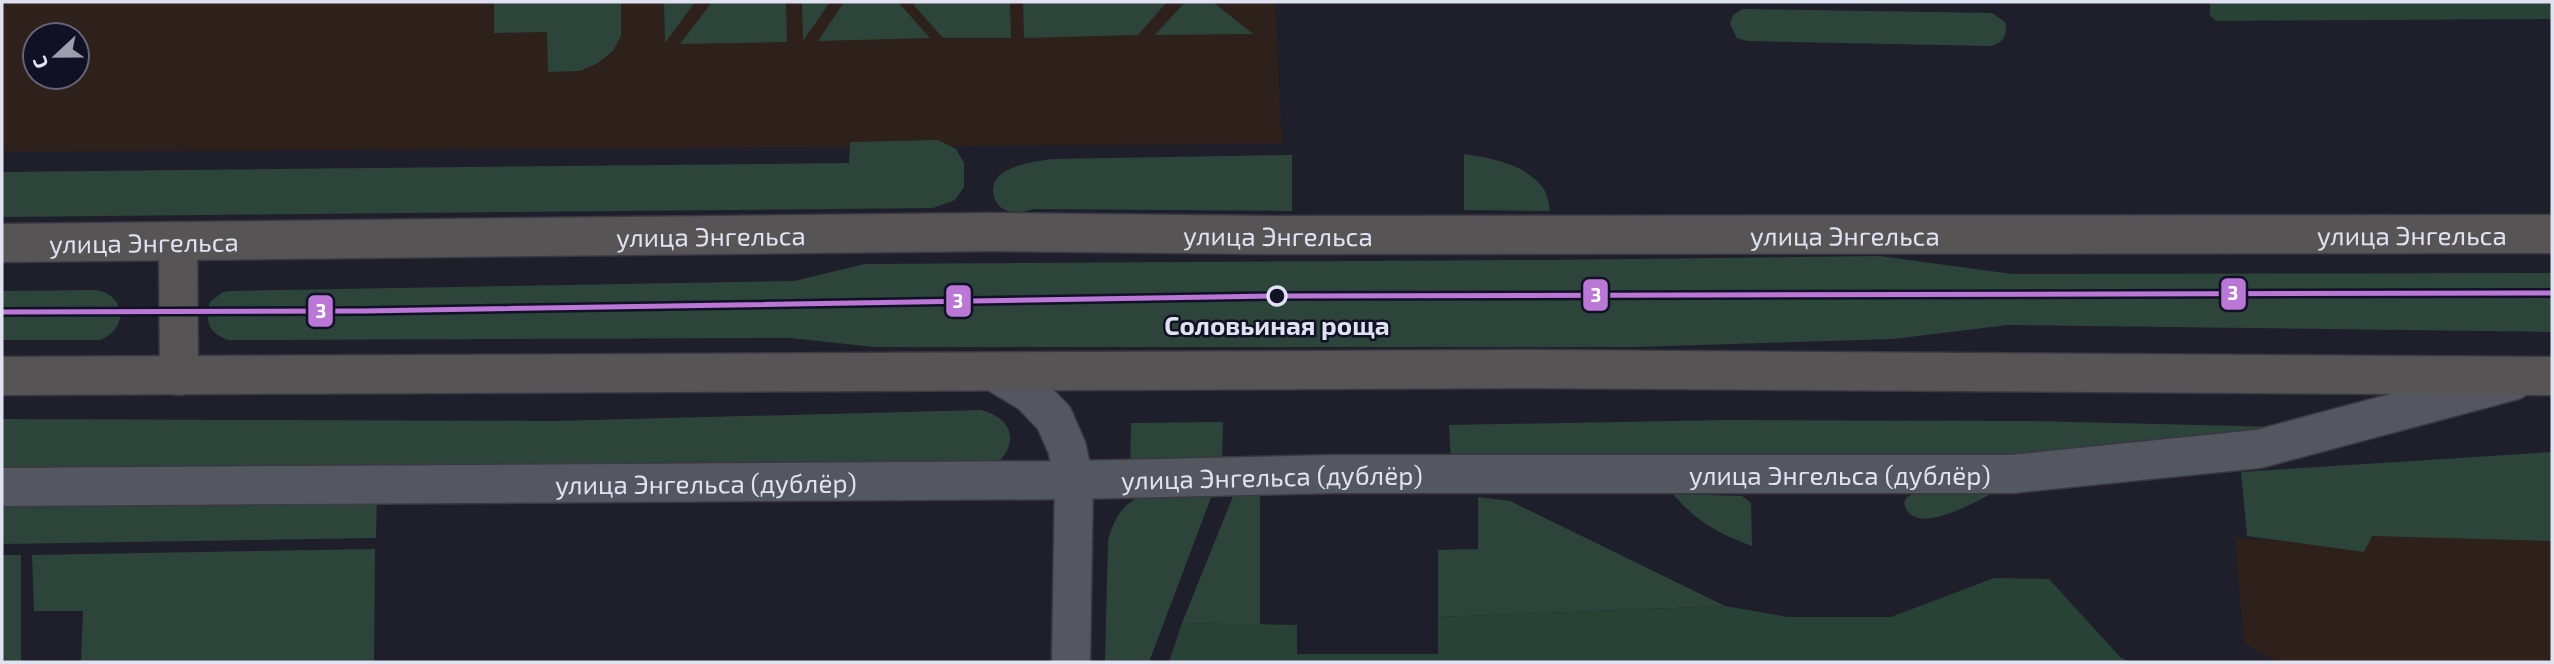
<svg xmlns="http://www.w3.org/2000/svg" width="2554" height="664" font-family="'Exo 2',sans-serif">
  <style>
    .commercial { fill: #2e201a; fill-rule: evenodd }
    .green { fill: #2c4439 }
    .forest { fill: #284236 }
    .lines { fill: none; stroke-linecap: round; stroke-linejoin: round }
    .minor-casing { stroke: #393943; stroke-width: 41 }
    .major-casing { stroke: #393943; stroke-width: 41 }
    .minor { stroke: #545660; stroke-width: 38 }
    .major { stroke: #565455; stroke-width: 38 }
    .tram-1-casing { stroke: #111126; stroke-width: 10 }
    .tram-1 { stroke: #ba77d6; stroke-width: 5 }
    .stop-dot { fill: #111126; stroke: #e0e2f1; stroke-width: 3.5 }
    .labels { text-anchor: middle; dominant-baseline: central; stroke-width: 5; stroke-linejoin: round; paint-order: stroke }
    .street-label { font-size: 26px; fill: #e0e2f1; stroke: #111126 }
    .stop-label { font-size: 26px; font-weight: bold; fill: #e0e2f1; stroke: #111126 }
    .line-badge { stroke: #111126; stroke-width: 2.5 }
    .badge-label { font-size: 19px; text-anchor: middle; font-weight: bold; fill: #fff }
  </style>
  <rect width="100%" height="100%" fill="#1f1f2b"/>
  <!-- commercial -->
  <path class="commercial" d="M 2,2 L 1275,2 L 1282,144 L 2,152 ZM 35,35 L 77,35 L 77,77 L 35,77 Z
    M 2372,528 L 2552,528 L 2552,662 L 2277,662 L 2244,643 L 2235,538 L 2361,545 Z"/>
  <!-- green -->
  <path class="green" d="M 494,2 L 621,2 L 621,36 L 613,51 L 598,63 L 580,71 L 548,72 L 547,32 L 494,33 Z
    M 664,2 L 695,2 L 665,43 Z
    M 712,2 L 786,2 L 787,42 L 680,44 Z
    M 802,2 L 830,2 L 803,41 Z
    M 844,2 L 898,2 L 930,38 L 818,41 Z
    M 911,2 L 1010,2 L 1011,38 L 943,38 Z
    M 1023,2 L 1167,2 L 1138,35 L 1024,38 Z
    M 1185,2 L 1213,2 L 1253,34 L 1155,35 Z
    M 1742,9 L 1992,13 L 2005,22 C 2008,34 2004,43 1991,46 L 1747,41 L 1737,38 L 1730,24 L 1733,15 Z
    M 938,140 L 956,149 L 964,163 L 964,187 L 955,200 L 933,208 L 2,217 L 2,172 L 849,163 L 850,142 Z
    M 1464,154 C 1492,158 1526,164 1544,189 C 1547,195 1549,204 1550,211 L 1464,210 Z
    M 1292,155 L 1292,211 L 1035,209 C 1026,211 1017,214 1008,211 C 993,207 988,187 999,176 C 1011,164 1035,162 1051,159 Z
    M 1880,256 L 2012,274 L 2552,273 L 2552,332 L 2008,325 L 1893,339 L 1637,347 L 874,347 L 791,338 L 228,340 C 209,334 204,320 210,302 L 223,292 L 231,291 L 794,281 L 865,264 L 1545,260 Z
    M 95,290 C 126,294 129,329 100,340 L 2,340 L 2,291 Z
    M 981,410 C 1011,418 1020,439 998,463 L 2,481 L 2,419 L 553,421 Z
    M 1725,420 L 2030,421 L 2282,427 L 2053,460 L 1451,461 L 1449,425 Z
    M 1223,422 L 1222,467 L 1130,470 L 1131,423 Z
    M 2552,452 L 2552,541 L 2372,536 L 2364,552 L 2247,536 L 2241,472 Z
    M 1215,487 L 1149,662 L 1105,662 L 1108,541 C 1122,482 1165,492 1215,487 Z
    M 1236,489 L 1260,497 L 1260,625 L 1182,623 Z
    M 377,491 L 376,538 L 2,544 L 2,495 Z
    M 1997,491 C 1978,500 1911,541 1904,502 L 1907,497 L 1915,493 Z
    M 1673,494 L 1742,496 L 1751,503 L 1752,546 C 1717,533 1697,522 1673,494 Z
    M 1478,497 L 1510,501 L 1725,606 L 1438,617 L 1438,550 L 1478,549 Z
    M 375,549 L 374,662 L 81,662 L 83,611 L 34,611 L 32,555 Z
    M 2,555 L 21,555 L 21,662 L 2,662 Z"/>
  <!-- forest -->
  <path class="forest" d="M 2210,2 L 2552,2 L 2552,19 L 2216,21 L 2210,15 Z
    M 1994,578 L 2049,579 L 2120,657 L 2130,662 L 1169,662 L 1182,623 L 1297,625 L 1297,654 L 1438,654 L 1438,617 L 1725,606 L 1788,617 L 1891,617 Z"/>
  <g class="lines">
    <defs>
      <g id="minor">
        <path d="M 996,373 L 1031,394 L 1054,418 L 1067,448 L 1074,480 L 1071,662"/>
        <path id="s1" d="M 2,487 L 1074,480 L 1334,474 L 2012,474 L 2258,449 L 2513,381"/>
      </g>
      <g id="major">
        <path d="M 178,241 L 179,376"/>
        <path id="s2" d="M 2,243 L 990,232 L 1275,235 L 2552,234"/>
        <path d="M 2,376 L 1525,369 L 2552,376"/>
      </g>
    </defs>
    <!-- minor casing -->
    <use href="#minor" class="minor-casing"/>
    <!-- major casing -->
    <use href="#major" class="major-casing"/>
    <!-- minor -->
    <use href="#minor" class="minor"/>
    <!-- major -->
    <use href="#major" class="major"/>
    <defs>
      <path id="tram-1" d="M 2,312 L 363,311 L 1275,296 L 2552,293"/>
    </defs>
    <!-- tram-1 casing -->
    <use href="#tram-1" class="tram-1-casing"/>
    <!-- tram-1 -->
    <use href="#tram-1" class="tram-1"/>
  </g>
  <!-- markers -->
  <circle class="stop-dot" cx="1277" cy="296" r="9"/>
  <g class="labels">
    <!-- street labels -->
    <g class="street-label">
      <text stroke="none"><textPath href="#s2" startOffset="2410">улица Энгельса</textPath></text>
      <text stroke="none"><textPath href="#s2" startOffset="709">улица Энгельса</textPath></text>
      <text stroke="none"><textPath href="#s2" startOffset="1276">улица Энгельса</textPath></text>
      <text stroke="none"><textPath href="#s2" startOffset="1843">улица Энгельса</textPath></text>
      <text stroke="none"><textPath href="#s2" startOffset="142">улица Энгельса</textPath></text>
      <text stroke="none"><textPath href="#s1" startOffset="1838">улица Энгельса (дублёр)</textPath></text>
      <text stroke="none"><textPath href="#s1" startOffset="1270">улица Энгельса (дублёр)</textPath></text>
      <text stroke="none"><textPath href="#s1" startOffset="704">улица Энгельса (дублёр)</textPath></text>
    </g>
    <!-- stop labels -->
    <g class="stop-label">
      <text x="1277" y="324">Соловьиная роща</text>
    </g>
  </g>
  <g class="line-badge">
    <rect x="2220" y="277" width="27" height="34" rx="7" fill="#ba77d6"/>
    <rect x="1582" y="278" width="27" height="34" rx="7" fill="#ba77d6"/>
    <rect x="945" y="284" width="27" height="34" rx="7" fill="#ba77d6"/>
    <rect x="307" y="294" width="27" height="34" rx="7" fill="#ba77d6"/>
  </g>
  <g class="badge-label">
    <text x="2233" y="300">3</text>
    <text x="1596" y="302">3</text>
    <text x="958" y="308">3</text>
    <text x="321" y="318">3</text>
  </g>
  <!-- border -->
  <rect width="2554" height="664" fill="none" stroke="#e0e2f1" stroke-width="7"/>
  <!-- north arrow -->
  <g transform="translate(56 56) rotate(248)"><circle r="33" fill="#111126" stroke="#646577" stroke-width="2"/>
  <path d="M0-5L12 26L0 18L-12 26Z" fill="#9c9eac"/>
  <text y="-10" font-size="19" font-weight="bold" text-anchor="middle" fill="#e0e2f1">С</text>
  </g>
</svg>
